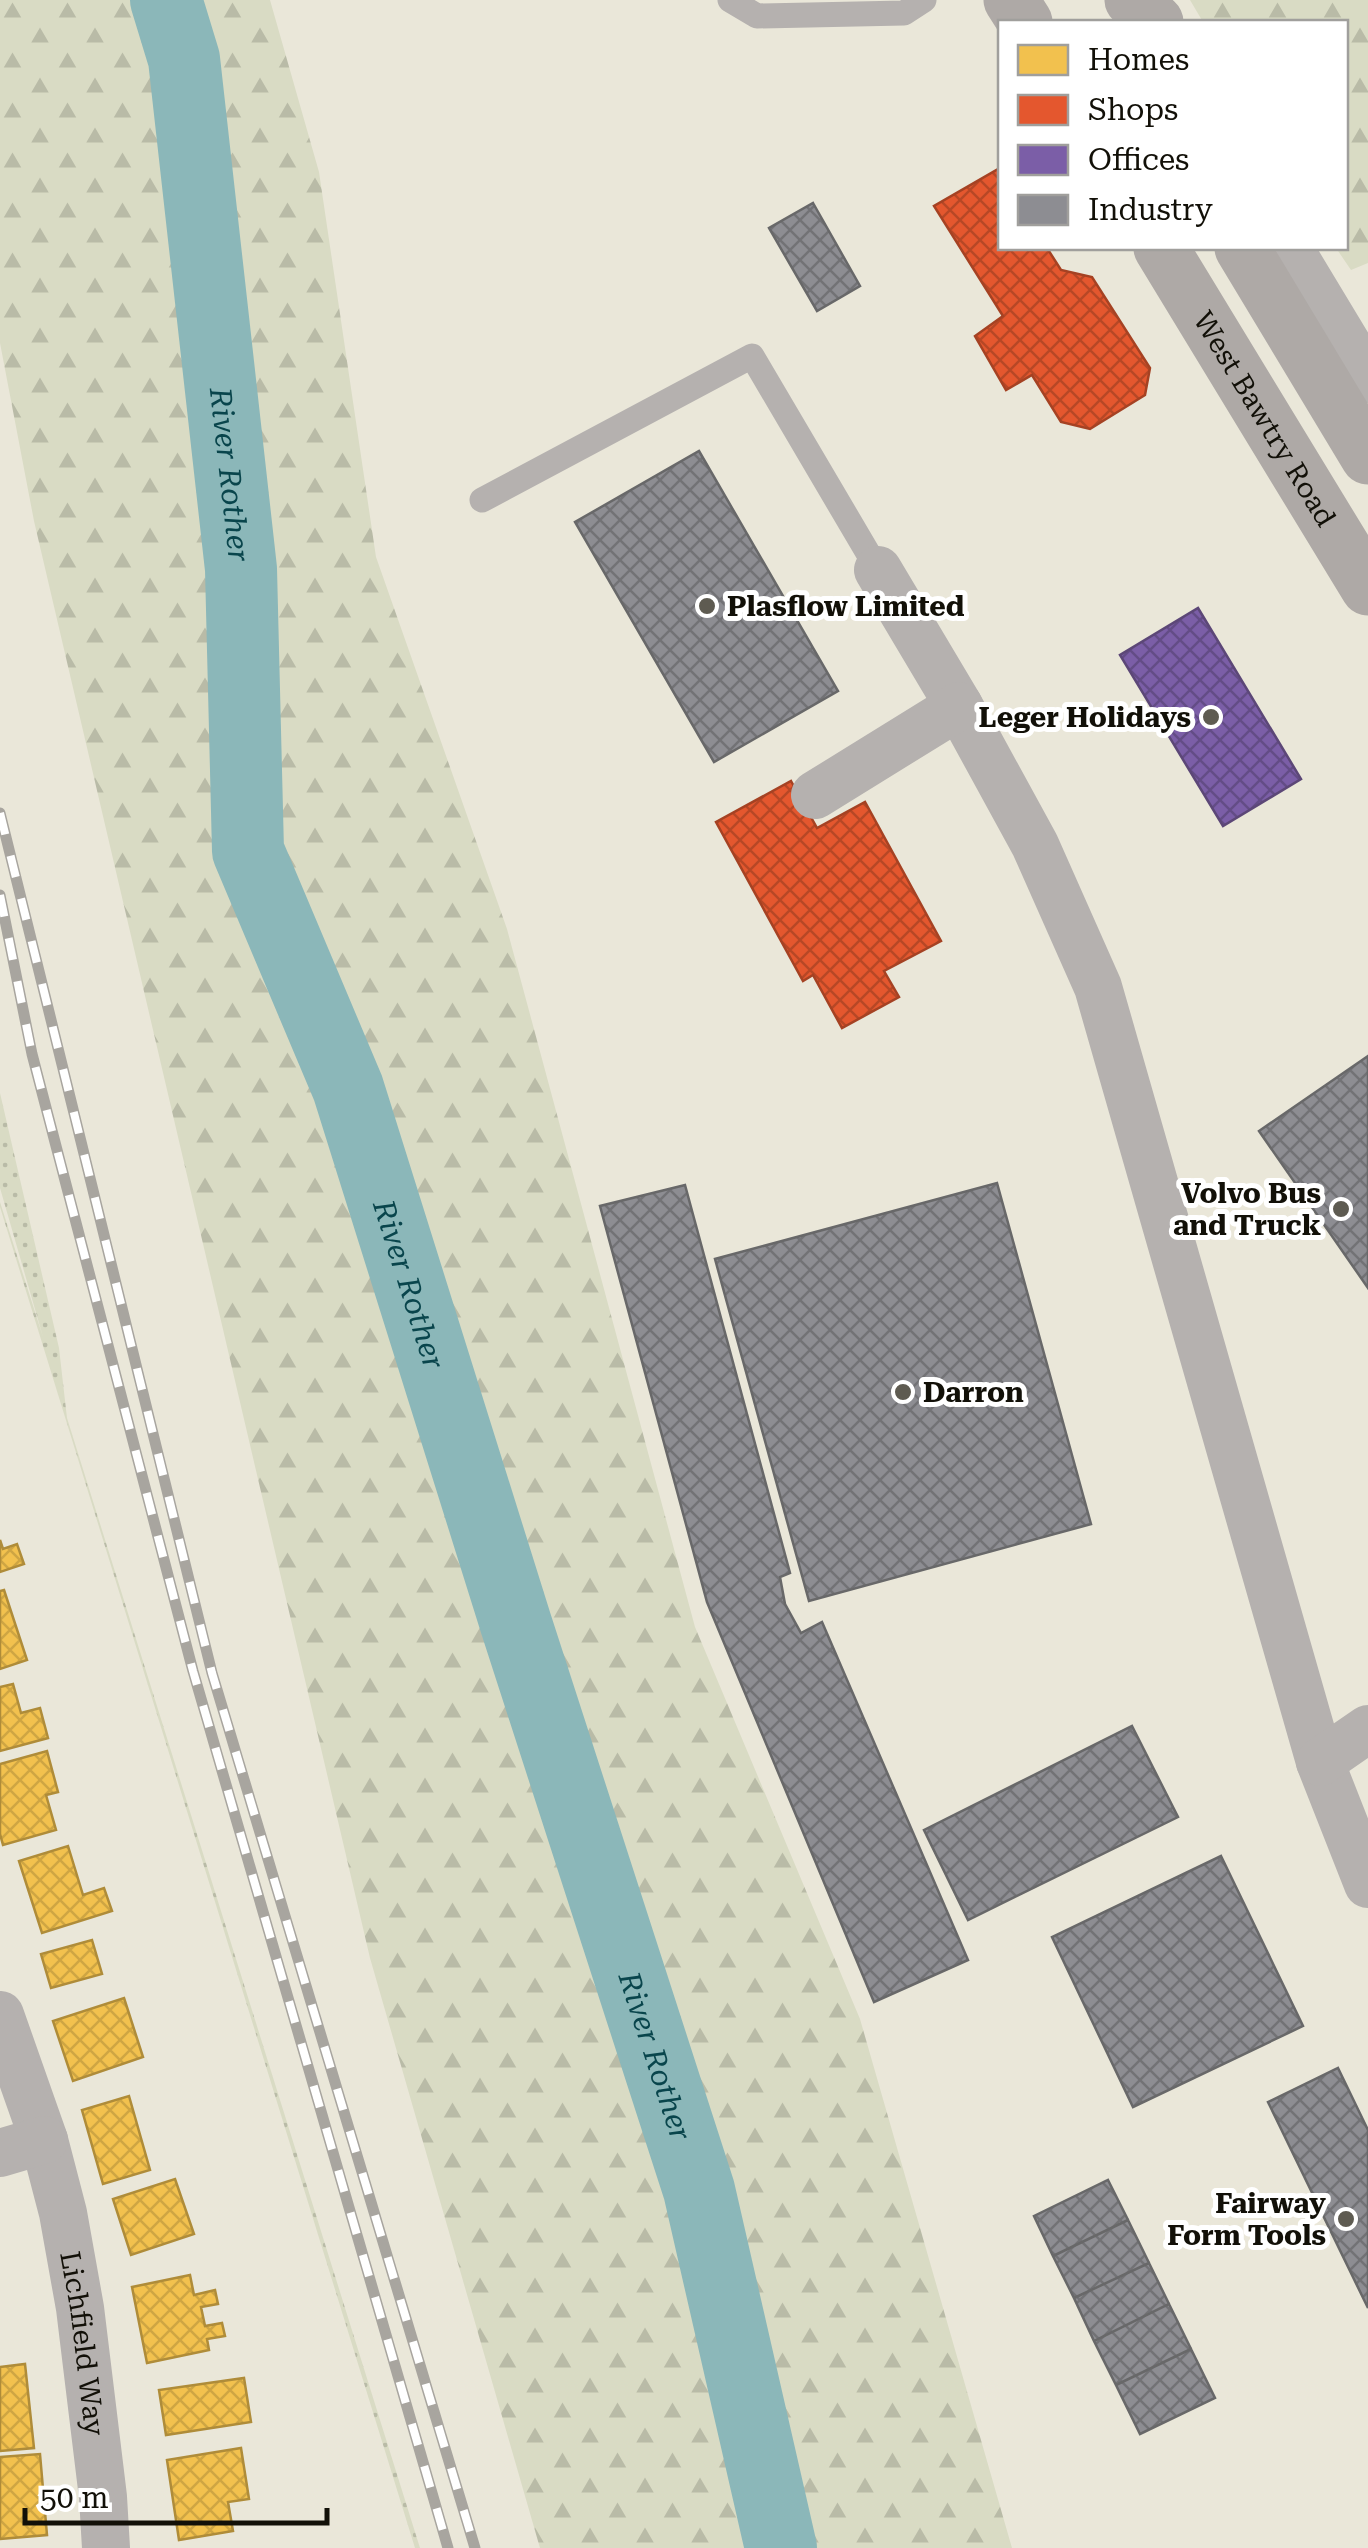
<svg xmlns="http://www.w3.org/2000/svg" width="1368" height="2548" font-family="'Roboto Serif',serif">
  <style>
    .grass { fill: url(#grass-dots) }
    .forest { fill: url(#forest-firs) }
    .homes { fill: url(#homes-cross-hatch); stroke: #af8c39; stroke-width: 2.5 }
    .shops { fill: url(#shops-cross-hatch); stroke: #a54223; stroke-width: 2.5 }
    .offices { fill: url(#offices-cross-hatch); stroke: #5c4777; stroke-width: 2.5 }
    .industry { fill: url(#industry-cross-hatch); stroke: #686869; stroke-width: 2.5 }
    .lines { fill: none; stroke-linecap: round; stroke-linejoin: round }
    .river { stroke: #8bb7b9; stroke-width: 72 }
    .service { stroke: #b5b1af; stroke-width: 25 }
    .minor { stroke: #b5b1af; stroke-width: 48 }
    .primary { stroke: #aea9a6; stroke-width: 55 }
    .rail-casing { stroke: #a8a59f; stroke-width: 11 }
    .rail { stroke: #fff; stroke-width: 8; stroke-dasharray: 22; stroke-linecap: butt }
    .poi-dot { fill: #5e5b51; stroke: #fff; stroke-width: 4 }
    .labels { text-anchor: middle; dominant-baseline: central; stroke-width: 10; stroke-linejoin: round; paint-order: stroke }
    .street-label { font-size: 28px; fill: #121008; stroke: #fff }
    .poi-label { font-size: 28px; font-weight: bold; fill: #121008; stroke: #fff; text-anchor: end }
    .water-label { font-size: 30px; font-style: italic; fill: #09454c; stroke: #fff }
  </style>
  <defs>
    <pattern id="grass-dots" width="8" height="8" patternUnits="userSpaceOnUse" patternTransform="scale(2.5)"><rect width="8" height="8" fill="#d9dbc4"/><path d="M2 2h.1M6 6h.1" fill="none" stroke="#b9bba7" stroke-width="1.8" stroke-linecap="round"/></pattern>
    <pattern id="forest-firs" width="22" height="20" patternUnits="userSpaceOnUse" patternTransform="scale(2.5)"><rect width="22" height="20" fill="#d9dbc4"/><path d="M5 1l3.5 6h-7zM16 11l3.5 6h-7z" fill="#b9bba7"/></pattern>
    <pattern id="homes-cross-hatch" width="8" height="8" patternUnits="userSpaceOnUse" patternTransform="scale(2.5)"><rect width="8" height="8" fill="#f2c14e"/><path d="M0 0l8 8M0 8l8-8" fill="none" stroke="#cea543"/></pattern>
    <pattern id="shops-cross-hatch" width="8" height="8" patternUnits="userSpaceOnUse" patternTransform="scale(2.5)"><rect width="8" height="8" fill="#e4572e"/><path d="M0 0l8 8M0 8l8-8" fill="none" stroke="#b74725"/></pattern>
    <pattern id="offices-cross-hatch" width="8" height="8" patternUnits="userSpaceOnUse" patternTransform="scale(2.5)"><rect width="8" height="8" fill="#7b5ea7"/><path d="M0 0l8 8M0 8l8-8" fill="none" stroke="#634c86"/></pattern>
    <pattern id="industry-cross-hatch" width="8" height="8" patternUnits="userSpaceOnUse" patternTransform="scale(2.5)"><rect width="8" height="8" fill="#8d8d92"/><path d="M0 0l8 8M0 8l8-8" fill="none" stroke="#727275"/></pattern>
  </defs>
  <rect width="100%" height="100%" fill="#eae7d9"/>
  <!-- grass -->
  <path class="grass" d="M 0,1093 L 59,1348 L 67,1418 L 420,2548 L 415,2548 L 0,1207 L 0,1202 L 43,1337 L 0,1188 Z"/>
  <!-- forest -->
  <path class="forest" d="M 0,0 L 270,0 L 319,172 L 376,557 L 507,929 L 695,1627 L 860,2019 L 1012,2548 L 540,2548 L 370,1958 L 34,521 L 0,343 Z
    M 1190,0 L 1368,0 L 1368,263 L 1351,270 L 1336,248 L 1346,248 L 1346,22 L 1203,22 Z"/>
  <!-- homes -->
  <path class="homes" d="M 0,1540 L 3,1549 L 17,1544 L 24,1564 L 0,1572 Z
    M 4,1590 L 27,1660 L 0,1669 L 0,1591 Z
    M 13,1684 L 21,1713 L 40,1708 L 48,1738 L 0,1751 L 0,1687 Z
    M 47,1751 L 58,1792 L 46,1795 L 56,1830 L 3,1845 L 0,1834 L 0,1764 Z
    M 68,1846 L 83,1895 L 104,1888 L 112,1911 L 42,1933 L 19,1861 Z
    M 92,1940 L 102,1974 L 51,1988 L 41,1954 Z
    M 124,1998 L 143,2057 L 73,2081 L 53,2021 Z
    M 129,2096 L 150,2170 L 103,2184 L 82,2110 Z
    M 175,2179 L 194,2234 L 131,2255 L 113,2199 Z
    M 190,2275 L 194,2295 L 215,2290 L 218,2304 L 201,2307 L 205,2326 L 222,2323 L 225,2336 L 207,2339 L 209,2350 L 147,2363 L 132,2287 Z
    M 25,2364 L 34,2448 L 0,2451 L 0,2367 Z
    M 244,2378 L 251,2422 L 166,2435 L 159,2390 Z
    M 241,2448 L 249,2499 L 228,2502 L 233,2531 L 179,2540 L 167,2460 Z
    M 40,2454 L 47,2535 L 0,2539 L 0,2457 Z"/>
  <!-- shops -->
  <path class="shops" d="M 1000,168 L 1001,248 L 1047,248 L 1061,270 L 1092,277 L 1150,368 L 1145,395 L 1090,429 L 1061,422 L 1032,375 L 1006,390 L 975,336 L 1003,316 L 934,206 Z
    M 791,781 L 817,828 L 865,802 L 941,941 L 884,971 L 899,997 L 842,1028 L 813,975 L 803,981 L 716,822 Z"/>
  <!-- offices -->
  <path class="offices" d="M 1198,608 L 1301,779 L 1223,826 L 1120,655 Z"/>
  <!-- industry -->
  <path class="industry" d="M 813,203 L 860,286 L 817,311 L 769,228 Z
    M 699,451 L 838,691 L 714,762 L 575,522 Z
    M 1368,1056 L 1368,1288 L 1259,1131 Z
    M 997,1183 L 1091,1524 L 809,1601 L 715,1259 Z
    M 685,1185 L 790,1573 L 780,1577 L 785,1604 L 801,1633 L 822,1622 L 968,1960 L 874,2002 L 707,1602 L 600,1206 Z
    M 1132,1726 L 1178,1817 L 968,1920 L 924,1830 Z
    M 1221,1856 L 1303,2026 L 1133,2107 L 1052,1937 Z
    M 1338,2068 L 1368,2130 L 1368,2308 L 1268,2102 Z
    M 1108,2180 L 1128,2220 L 1053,2256 L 1034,2216 Z
    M 1128,2220 L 1149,2263 L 1074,2298 L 1053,2256 Z
    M 1149,2263 L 1169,2304 L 1094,2341 L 1074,2298 Z
    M 1169,2304 L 1191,2349 L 1116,2385 L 1094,2341 Z
    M 1191,2349 L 1215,2398 L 1140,2434 L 1116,2385 Z"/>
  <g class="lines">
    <!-- river -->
    <path class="river" id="s1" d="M 166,0 L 184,59 L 241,569 L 248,851 L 348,1088 L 516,1624 L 699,2190 L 781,2548"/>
    <!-- service -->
    <path class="service" d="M 730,0 L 757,16 L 904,13 L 924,0
      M 482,500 L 752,356 L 878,570"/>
    <!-- minor -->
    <g class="minor">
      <path d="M 1289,248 L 1368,379"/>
      <path d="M 878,570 L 959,706 L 1035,845 L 1098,987 L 1320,1762 L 1368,1884"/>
      <path d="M 815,795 L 959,706"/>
      <path d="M 1320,1762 L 1368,1729"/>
      <path id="s2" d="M 0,2015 L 44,2140 L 63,2213 L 80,2308 L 103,2497 L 106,2548"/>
      <path d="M 0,2153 L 44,2140"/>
    </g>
    <!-- primary -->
    <g class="primary">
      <path d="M 1011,0 L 1025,22"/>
      <path d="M 1132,0 L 1156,22"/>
      <path id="s3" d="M 1161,248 L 1368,588"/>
      <path d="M 1242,248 L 1368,457"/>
    </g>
    <defs>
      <path id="rail" d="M 0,813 L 212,1673 L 475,2548
        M 0,895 L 32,1054 L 193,1671 L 448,2548"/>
    </defs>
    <!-- rail casing -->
    <use href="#rail" class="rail-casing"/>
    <!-- rail -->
    <use href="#rail" class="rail"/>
  </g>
  <!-- markers -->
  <g class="poi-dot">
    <circle cx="707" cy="606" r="10"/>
    <circle cx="1211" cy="717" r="10"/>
    <circle cx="1341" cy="1209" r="10"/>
    <circle cx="903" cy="1392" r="10"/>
    <circle cx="1346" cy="2219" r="10"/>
  </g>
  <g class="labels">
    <!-- street labels -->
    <g class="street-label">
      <text stroke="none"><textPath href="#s3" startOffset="200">West Bawtry Road</textPath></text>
      <text stroke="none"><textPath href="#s2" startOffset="340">Lichfield Way</textPath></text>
    </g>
    <!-- poi labels -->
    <g class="poi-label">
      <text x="727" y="606" text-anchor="start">Plasflow Limited</text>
      <text x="1191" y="717">Leger Holidays</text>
      <text x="1321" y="1193">Volvo Bus<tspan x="1321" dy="32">and Truck</tspan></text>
      <text x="923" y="1392" text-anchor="start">Darron</text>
      <text x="1326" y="2203">Fairway<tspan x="1326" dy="32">Form Tools</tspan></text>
    </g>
    <!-- water labels -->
    <g class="water-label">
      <text stroke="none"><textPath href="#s1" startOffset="480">River Rother</textPath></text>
      <text stroke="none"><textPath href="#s1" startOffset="1320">River Rother</textPath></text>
      <text stroke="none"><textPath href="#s1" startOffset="2130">River Rother</textPath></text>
    </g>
  </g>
  <!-- legend -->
  <rect x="998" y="20" width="350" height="230" fill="#ffffff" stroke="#a09f9c" stroke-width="2.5"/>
  <rect x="1018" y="45" width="50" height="30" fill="#f2c14e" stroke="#a09f9c" stroke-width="2.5"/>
  <text x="1088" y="70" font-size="30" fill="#121008">Homes</text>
  <rect x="1018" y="95" width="50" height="30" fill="#e4572e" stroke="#a09f9c" stroke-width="2.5"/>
  <text x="1088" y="120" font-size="30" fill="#121008">Shops</text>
  <rect x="1018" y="145" width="50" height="30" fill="#7b5ea7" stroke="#a09f9c" stroke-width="2.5"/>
  <text x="1088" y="170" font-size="30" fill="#121008">Offices</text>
  <rect x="1018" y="195" width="50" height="30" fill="#8d8d92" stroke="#a09f9c" stroke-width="2.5"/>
  <text x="1088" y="220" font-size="30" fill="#121008">Industry</text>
  <!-- scale -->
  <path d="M25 2508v15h302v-15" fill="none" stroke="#121008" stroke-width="5"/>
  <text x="40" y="2508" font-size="30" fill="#121008" stroke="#ffffff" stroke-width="8" paint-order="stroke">50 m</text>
</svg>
